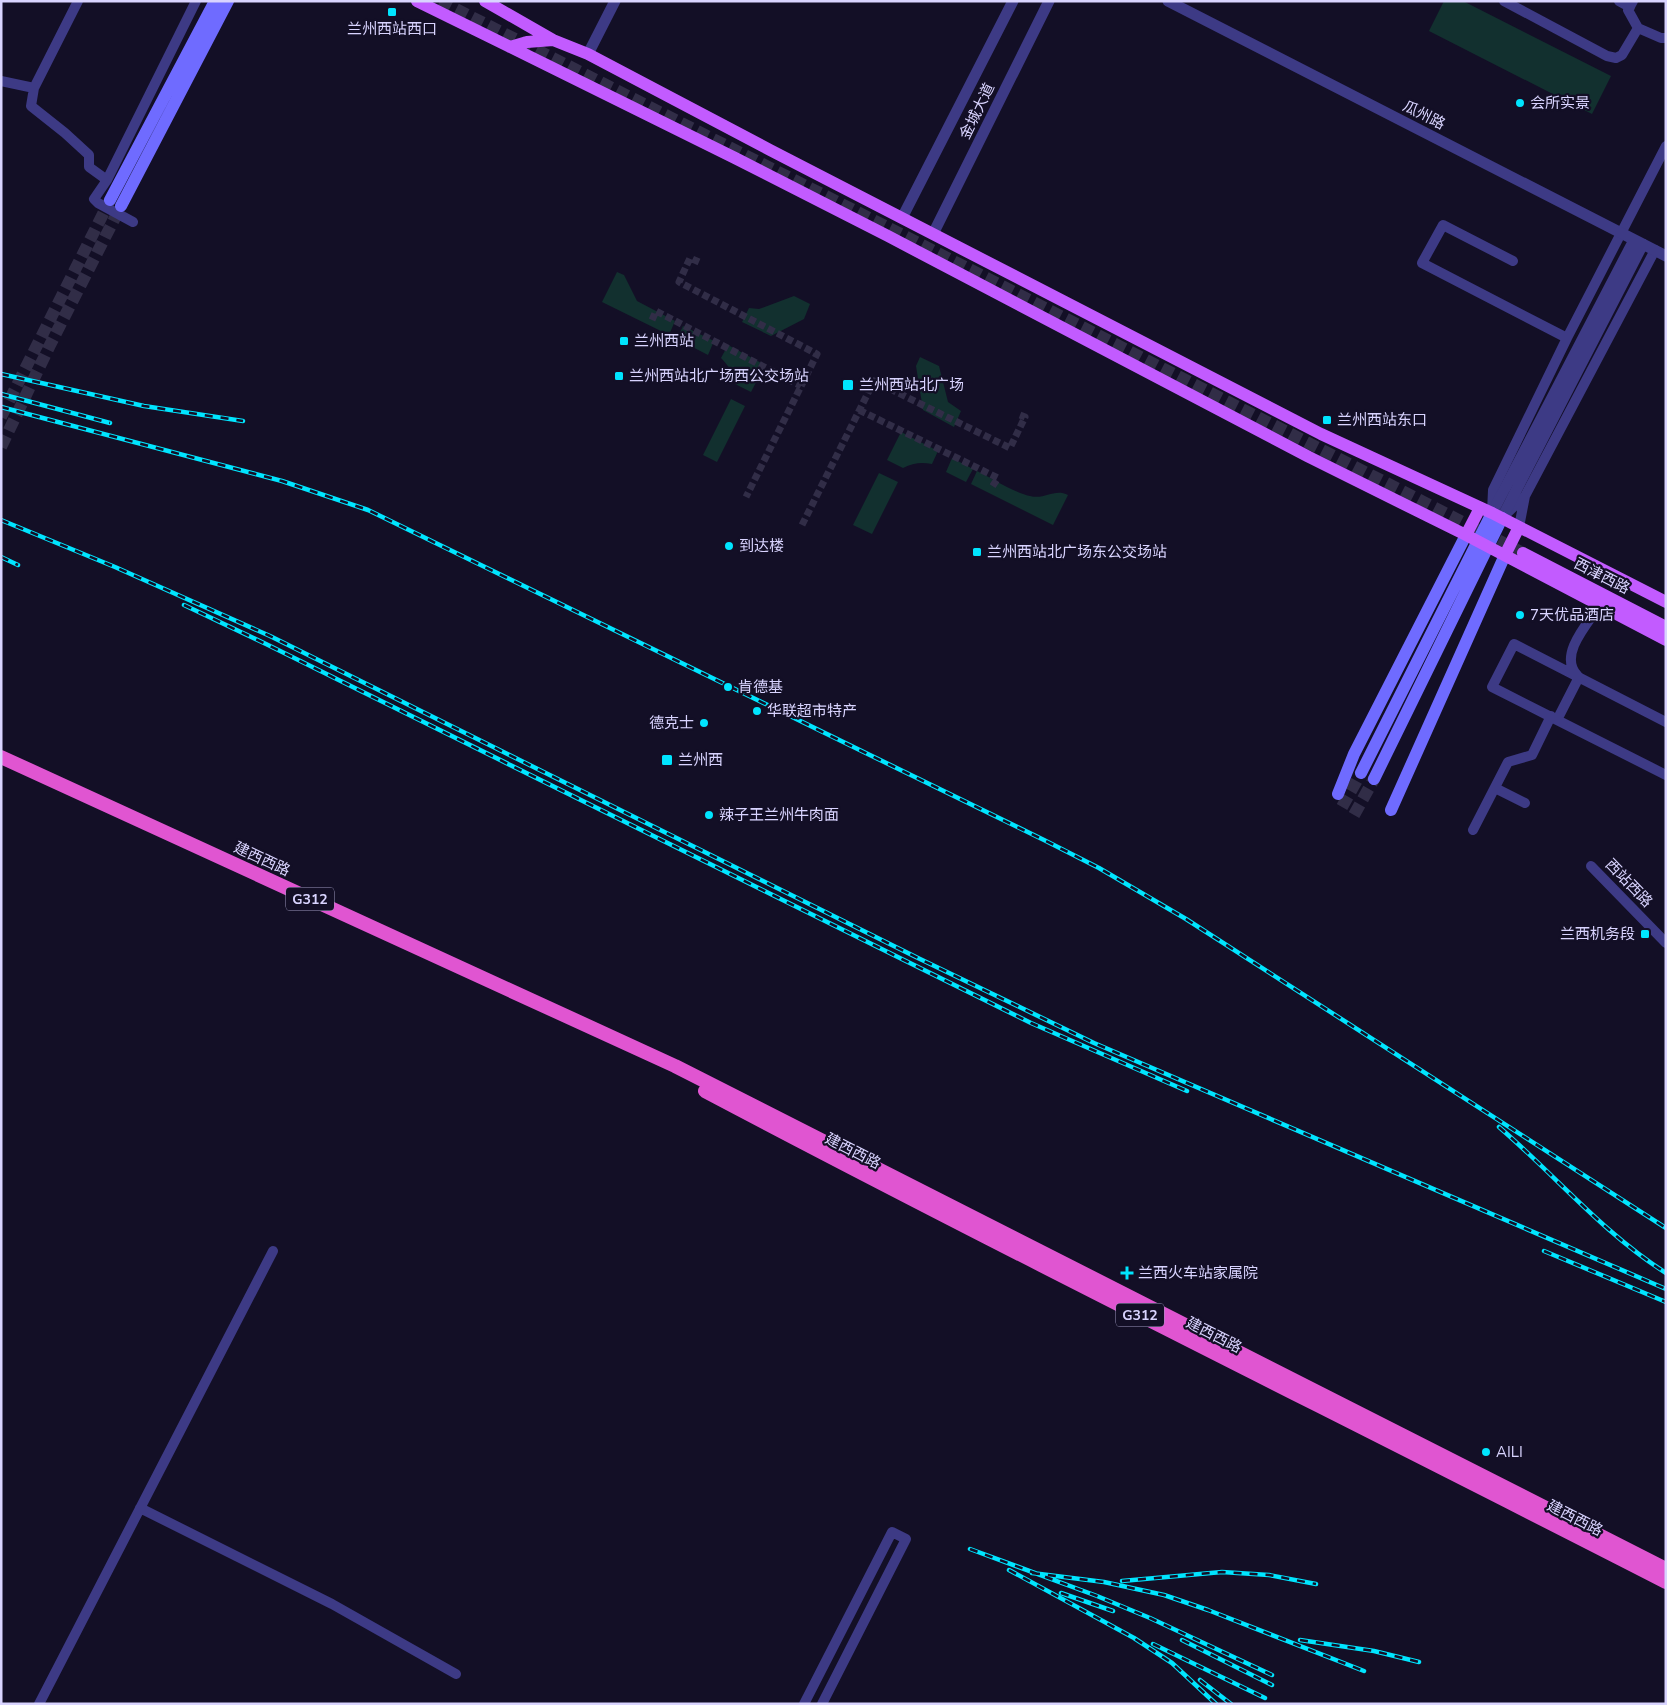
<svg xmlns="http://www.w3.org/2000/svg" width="1667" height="1705" font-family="'Nunito Sans','Noto Sans SC',sans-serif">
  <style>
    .green { fill: #12302f }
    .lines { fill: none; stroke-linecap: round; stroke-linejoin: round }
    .pedestrian-tunnel { stroke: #312d47; stroke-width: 7; stroke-dasharray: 7 3.5; stroke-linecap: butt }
    .secondary-tunnel { stroke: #312d47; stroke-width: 12; stroke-dasharray: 12 6; stroke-linecap: butt }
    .primary-tunnel { stroke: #312d47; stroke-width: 12; stroke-dasharray: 12 6; stroke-linecap: butt }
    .minor { stroke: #3d3a85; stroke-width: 10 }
    .tertiary { stroke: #3d3a85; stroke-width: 11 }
    .secondary { stroke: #6f6bff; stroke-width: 12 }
    .primary { stroke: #c25bff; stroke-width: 12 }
    .trunk { stroke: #e055d1; stroke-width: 14 }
    .rail-casing { stroke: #00e5ff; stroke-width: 4.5 }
    .rail { stroke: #130f26; stroke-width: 2.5; stroke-dasharray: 8; stroke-linecap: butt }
    .poi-dot { fill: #00e5ff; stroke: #130f26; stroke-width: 2 }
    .labels { text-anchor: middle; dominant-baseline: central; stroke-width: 4.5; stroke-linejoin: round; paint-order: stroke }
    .shield { fill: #130f26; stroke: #9e99be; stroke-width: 1 }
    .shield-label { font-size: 14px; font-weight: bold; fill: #d9d4ff }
    .poi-label { font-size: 15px; fill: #d9d4ff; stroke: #130f26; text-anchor: start }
    .street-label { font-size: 15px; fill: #d9d4ff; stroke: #130f26 }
  </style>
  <rect width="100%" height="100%" fill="#130f26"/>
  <!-- green -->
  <path class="green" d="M 1444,1 L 1463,1 L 1611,76 L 1592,114 L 1429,31 Z
    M 617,272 L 624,275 L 637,301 L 675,321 L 669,335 L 602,302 Z
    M 794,296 L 810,304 L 804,319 L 771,336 L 742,322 L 749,308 L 759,309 Z
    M 683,326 L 714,341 L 708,355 L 677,339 Z
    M 728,345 L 765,365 L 751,392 L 735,384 C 733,373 729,366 721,358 Z
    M 920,357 L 939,366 L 948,402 L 961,411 L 954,427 L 923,410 L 916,366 Z
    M 731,399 L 745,406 L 717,462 L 703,455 Z
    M 901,432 L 938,451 L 932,464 C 921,462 913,463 903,468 L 887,460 Z
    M 952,458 L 973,469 L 966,482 L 946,472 Z
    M 977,471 C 993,479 1013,492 1030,496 C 1045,500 1054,488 1068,495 L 1053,525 L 971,484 Z
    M 879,473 L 898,482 L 872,534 L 853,525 Z"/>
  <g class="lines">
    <!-- pedestrian-tunnel -->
    <path class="pedestrian-tunnel" d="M 699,262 L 690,258 L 679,282 L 817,354 L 746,497
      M 652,320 L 656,311 L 801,386
      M 859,410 L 998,478 L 992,487
      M 802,525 L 874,381 L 1010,448 L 1025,417 L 1020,415"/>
    <!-- secondary-tunnel -->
    <path class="secondary-tunnel" d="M 1,417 L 110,200
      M 1,447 L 50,345 L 121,206
      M 1342,807 L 1361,773
      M 1354,815 L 1374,779"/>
    <!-- primary-tunnel -->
    <path class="primary-tunnel" d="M 440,1 L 891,229 L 1523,553"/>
    <!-- minor -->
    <path class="minor" d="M 78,1 L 34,88 L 31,106 L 65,133 L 89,155 L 89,167 L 107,180
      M 1504,1 L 1607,56 L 1616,58 L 1622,55 L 1638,28 L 1661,38 L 1666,38
      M 1619,1 L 1630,7
      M 1633,1 L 1628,10 L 1638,28
      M 1,81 L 34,88
      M 133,222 L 98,203 L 94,199 L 107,180 L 196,1
      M 1513,261 L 1443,225 L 1422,263 L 1567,338
      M 1492,512 L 1493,490 L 1567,338 L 1666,146
      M 1506,514 L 1525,496 L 1655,250
      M 1519,527 L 1525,496
      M 1577,675 C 1558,655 1588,623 1600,605
      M 1579,677 L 1557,720 L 1666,775
      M 1557,720 L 1492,687 L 1514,644 L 1666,722
      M 1495,788 L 1525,803
      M 1473,830 L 1508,762 L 1532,755 L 1551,716
      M 1591,866 L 1666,943
      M 140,1508 L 332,1604 L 456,1674
      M 39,1704 L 273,1251
      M 804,1704 L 892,1532 L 906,1539 L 822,1704"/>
    <!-- tertiary -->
    <path class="tertiary" d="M 1168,1 L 1666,256
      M 588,54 L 615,1
      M 902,218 L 1013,1
      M 933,234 L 1049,1
      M 1492,513 L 1634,240
      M 1502,518 L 1643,244"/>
    <!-- secondary -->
    <path class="secondary" d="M 110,200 L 215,1
      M 121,206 L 228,1
      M 1361,773 L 1492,513
      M 1374,779 L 1502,518
      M 1338,794 L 1354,754 L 1466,535
      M 1391,810 L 1505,555"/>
    <!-- primary -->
    <path class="primary" d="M 417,1 L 735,158 L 888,236 L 1309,457 L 1466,535 L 1666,640
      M 485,1 L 553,40 L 588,54 L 770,150 L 1321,434 L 1492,513 L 1666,602
      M 510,47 L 527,42 L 553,40
      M 1466,535 L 1480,508
      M 1523,553 L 1666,627
      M 1505,555 L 1519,527"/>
    <!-- trunk -->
    <path class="trunk" d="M 1,757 L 675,1066 L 1666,1569
      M 705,1091 C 1023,1259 1346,1418 1666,1582"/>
    <defs>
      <path id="rail" d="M 1,374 L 144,406 L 243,421
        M 1,394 L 110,423
        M 1,407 L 282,481 L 368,510 L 1044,840 L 1099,868 L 1186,919 L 1666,1228
        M 1,520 L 115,567 L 270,636 L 920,959 L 1094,1043 L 1666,1289
        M 1,557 L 18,565
        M 184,605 L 266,644 L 1031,1023 L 1187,1091
        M 1499,1127 C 1555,1175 1603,1233 1666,1273
        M 1544,1251 L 1666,1302
        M 970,1549 L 1097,1596 L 1150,1618 L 1272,1675
        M 1009,1570 L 1134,1638 L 1172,1663 L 1216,1704
        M 1032,1573 L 1104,1582 L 1164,1595 L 1208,1610 L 1364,1671
        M 1122,1581 L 1222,1572 L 1269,1575 L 1316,1584
        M 1061,1593 L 1113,1611
        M 1182,1640 L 1272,1685
        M 1300,1640 L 1374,1651 L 1419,1662
        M 1153,1644 L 1265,1698
        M 1200,1680 L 1231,1704"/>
    </defs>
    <!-- rail casing -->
    <use href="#rail" class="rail-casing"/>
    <!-- rail -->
    <use href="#rail" class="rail"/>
  </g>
  <!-- markers -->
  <g class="poi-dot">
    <rect x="387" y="7" width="10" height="10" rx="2.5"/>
    <circle cx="1520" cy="103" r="5"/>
    <rect x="619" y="336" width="10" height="10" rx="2.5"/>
    <rect x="614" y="371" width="10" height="10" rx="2.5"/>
    <rect x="842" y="379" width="12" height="12" rx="2.5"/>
    <rect x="1322" y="415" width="10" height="10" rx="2.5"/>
    <circle cx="729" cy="546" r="5"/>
    <rect x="972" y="547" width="10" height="10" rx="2.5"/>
    <circle cx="1520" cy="615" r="5"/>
    <circle cx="728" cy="687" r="5"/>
    <circle cx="757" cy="711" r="5"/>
    <circle cx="704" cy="723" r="5"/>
    <rect x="661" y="754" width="12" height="12" rx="2.5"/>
    <circle cx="709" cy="815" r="5"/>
    <rect x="1640" y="929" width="10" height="10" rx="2.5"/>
    <path d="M1124.5 1265.5h5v5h5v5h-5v5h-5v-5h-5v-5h5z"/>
    <circle cx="1486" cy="1452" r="5"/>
  </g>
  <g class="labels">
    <!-- shield labels -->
    <g class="shield">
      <rect x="286" y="887.5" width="48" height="23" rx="4"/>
      <rect x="1116" y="1303.5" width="48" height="23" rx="4"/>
    </g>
    <g class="shield-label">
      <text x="310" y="899">G312</text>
      <text x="1140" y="1315">G312</text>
    </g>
    <!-- poi labels -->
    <g class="poi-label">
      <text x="392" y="29" text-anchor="middle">兰州西站西口</text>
      <text x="1530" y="103">会所实景</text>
      <text x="634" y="341">兰州西站</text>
      <text x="629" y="376">兰州西站北广场西公交场站</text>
      <text x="859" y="385">兰州西站北广场</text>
      <text x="1337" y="420">兰州西站东口</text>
      <text x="739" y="546">到达楼</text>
      <text x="987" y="552">兰州西站北广场东公交场站</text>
      <text x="1530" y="615">7天优品酒店</text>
      <text x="738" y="687">肯德基</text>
      <text x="767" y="711">华联超市特产</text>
      <text x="694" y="723" text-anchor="end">德克士</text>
      <text x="678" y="760">兰州西</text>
      <text x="719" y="815">辣子王兰州牛肉面</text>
      <text x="1635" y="934" text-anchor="end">兰西机务段</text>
      <text x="1138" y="1273">兰西火车站家属院</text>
      <text x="1496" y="1452">AILI</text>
    </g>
    <!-- street labels -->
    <g class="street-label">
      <text transform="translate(977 111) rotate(-64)">金城大道</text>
      <text transform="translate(1424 115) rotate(27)">瓜州路</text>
      <text transform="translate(1602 576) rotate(27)">西津西路</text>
      <text transform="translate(262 859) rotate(25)">建西西路</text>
      <text transform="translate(1629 883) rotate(46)">西站西路</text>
      <text transform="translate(853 1151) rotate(27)">建西西路</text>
      <text transform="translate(1214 1335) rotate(27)">建西西路</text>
      <text transform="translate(1575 1518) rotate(27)">建西西路</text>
    </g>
  </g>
  <!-- border -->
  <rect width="1667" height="1705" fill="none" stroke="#d9d4ff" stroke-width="5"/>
</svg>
